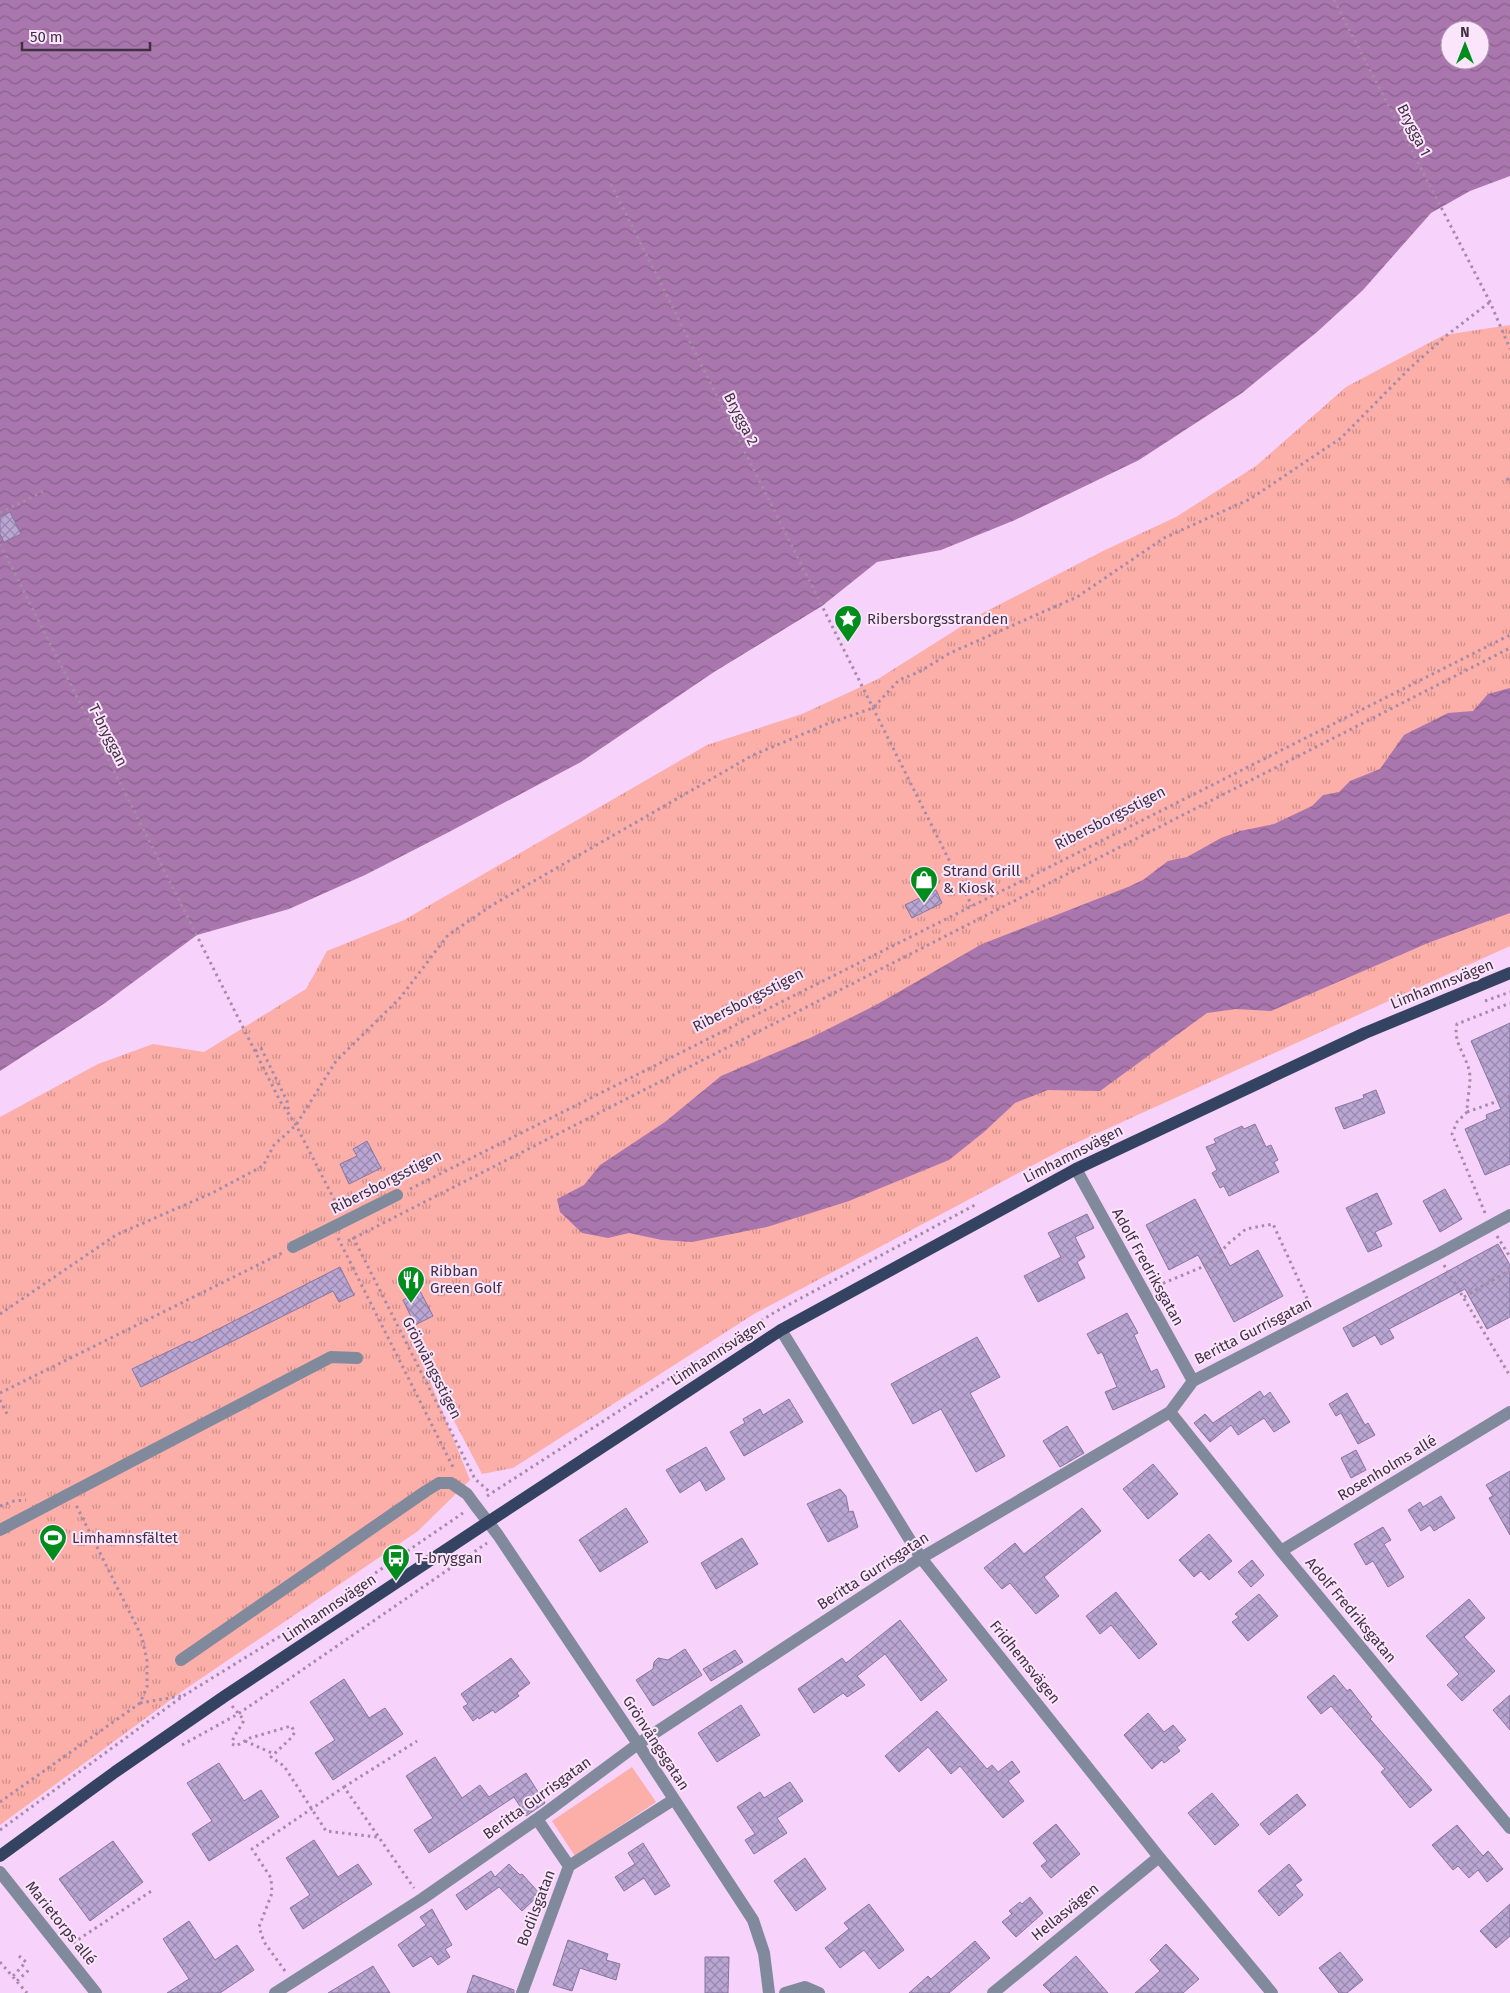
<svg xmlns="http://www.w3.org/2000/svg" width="1510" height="1993" font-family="'Fira Sans',sans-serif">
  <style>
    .green { fill: #fcaea8 }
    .park { fill: url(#park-tufts) }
    .water { fill: url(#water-waves); fill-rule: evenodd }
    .building { fill: url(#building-cross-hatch); stroke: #87759f }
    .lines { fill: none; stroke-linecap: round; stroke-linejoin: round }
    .path { stroke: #a68ba8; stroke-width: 3; stroke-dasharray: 2.5 4; stroke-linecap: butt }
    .minor { stroke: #808a9c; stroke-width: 12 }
    .major { stroke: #344362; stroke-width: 12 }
    .labels { text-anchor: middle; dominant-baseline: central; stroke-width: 4; stroke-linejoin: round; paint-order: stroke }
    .street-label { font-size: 15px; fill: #403141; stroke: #fbe5fd }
    .poi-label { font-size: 15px; fill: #403141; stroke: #fbe5fd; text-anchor: start }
  </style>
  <defs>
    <pattern id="park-tufts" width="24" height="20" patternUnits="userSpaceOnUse" patternTransform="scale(1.25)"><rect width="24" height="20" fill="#fcaea8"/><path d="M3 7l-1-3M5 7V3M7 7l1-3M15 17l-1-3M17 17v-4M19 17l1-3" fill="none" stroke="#cd8e8a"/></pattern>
    <pattern id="water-waves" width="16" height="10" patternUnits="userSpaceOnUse" patternTransform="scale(1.25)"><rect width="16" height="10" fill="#a976ad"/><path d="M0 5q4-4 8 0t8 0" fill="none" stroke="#8b618e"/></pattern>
    <pattern id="building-cross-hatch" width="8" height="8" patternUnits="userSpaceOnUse" patternTransform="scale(1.25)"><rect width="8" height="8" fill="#b9a6d3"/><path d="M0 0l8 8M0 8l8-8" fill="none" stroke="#9888ad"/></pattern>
  </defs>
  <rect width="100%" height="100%" fill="#f7d2fa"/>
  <!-- green -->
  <path class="green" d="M 632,1767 L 656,1802 L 575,1856 L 552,1821 Z"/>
  <!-- park -->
  <path class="park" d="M 1510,325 L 1510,946 L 1067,1147 L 754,1314 L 513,1468 L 482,1474 L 420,1356 L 470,1480 L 418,1531 L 184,1690 L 0,1825 L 0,1117 L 98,1064 L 153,1044 L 204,1052 L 306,989 L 327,951 L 404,920 L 707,745 L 802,714 L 878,679 L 981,614 L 1103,551 L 1176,517 L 1256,466 L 1346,387 L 1444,335 Z"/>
  <!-- water -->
  <path class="water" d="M 0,0 L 1510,0 L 1510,176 L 1470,191 L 1431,213 L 1363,290 L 1317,332 L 1242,393 L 1139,460 L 1015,520 L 941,550 L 877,562 L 822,606 L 714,672 L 581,762 L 447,833 L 365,875 L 289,909 L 197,935 L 105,1003 L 0,1071 ZM 1450,30 L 1480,30 L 1480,60 L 1450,60 Z
    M 1510,688 L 1510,913 L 1428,943 L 1271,1011 L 1236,1009 L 1207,1013 L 1100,1091 L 1048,1090 L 1015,1103 L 984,1132 L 949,1160 L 849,1201 L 767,1227 L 692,1242 L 662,1240 L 629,1233 L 608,1238 L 582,1233 L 560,1212 L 557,1199 L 584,1185 L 600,1165 L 665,1122 L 721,1076 L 810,1038 L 876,1005 L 982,944 L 1128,887 L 1143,880 L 1168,861 L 1187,857 L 1221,838 L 1240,831 L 1274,824 L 1312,806 L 1323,795 L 1339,792 L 1350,781 L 1380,769 L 1404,735 L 1448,713 L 1473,711 L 1488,694 Z"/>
  <!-- building -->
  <path class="building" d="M 10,512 L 21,534 L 4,542 L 0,534 L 0,517 Z
    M 936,890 L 942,903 L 912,918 L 905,905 Z
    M 1510,1023 L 1510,1164 L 1485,1175 L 1465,1129 L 1487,1119 L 1486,1115 L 1501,1109 L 1471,1041 Z
    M 1376,1090 L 1385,1113 L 1344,1129 L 1335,1108 L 1364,1098 L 1363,1095 Z
    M 1255,1124 L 1266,1147 L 1271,1145 L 1278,1160 L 1274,1162 L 1279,1172 L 1229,1196 L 1224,1186 L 1220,1188 L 1212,1173 L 1217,1170 L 1206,1147 L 1216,1143 L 1214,1139 L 1242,1126 L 1244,1129 Z
    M 367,1141 L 381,1168 L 349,1184 L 340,1164 L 357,1156 L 353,1149 Z
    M 1445,1189 L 1462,1219 L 1440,1232 L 1423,1201 Z
    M 1377,1193 L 1392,1224 L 1375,1232 L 1382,1246 L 1368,1252 L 1346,1208 Z
    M 1195,1199 L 1230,1266 L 1258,1250 L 1283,1296 L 1234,1322 L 1198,1255 L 1169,1270 L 1146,1225 Z
    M 1087,1214 L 1094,1228 L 1075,1237 L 1085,1257 L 1077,1262 L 1085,1278 L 1038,1302 L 1024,1276 L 1061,1257 L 1048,1233 Z
    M 1498,1244 L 1510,1265 L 1510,1317 L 1487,1329 L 1465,1289 L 1389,1329 L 1394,1338 L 1381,1345 L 1375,1335 L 1353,1347 L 1343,1328 Z
    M 340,1267 L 354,1295 L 339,1302 L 333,1291 L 141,1387 L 132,1369 L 190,1341 L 191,1343 Z
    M 420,1291 L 433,1316 L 415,1325 L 403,1300 Z
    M 1127,1313 L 1138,1333 L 1134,1335 L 1151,1372 L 1157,1369 L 1165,1387 L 1113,1410 L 1105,1392 L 1117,1387 L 1102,1352 L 1098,1354 L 1087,1334 Z
    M 977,1337 L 1000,1377 L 970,1393 L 1005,1456 L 976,1472 L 941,1409 L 913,1424 L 891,1384 Z
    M 1260,1391 L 1264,1397 L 1270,1392 L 1290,1422 L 1274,1432 L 1264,1418 L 1238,1435 L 1231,1425 L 1210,1442 L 1194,1423 L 1205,1414 L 1213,1423 Z
    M 1347,1393 L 1365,1425 L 1368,1423 L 1375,1435 L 1358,1444 L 1341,1413 L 1336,1416 L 1329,1404 Z
    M 789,1399 L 803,1422 L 744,1456 L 730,1432 L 745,1423 L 743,1419 L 760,1409 L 763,1415 Z
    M 1067,1426 L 1084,1453 L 1060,1467 L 1043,1441 Z
    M 706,1447 L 725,1479 L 706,1491 L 700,1480 L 680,1493 L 666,1470 Z
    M 1356,1450 L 1366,1470 L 1351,1478 L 1341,1458 Z
    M 1153,1464 L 1178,1494 L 1148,1519 L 1123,1489 Z
    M 1510,1471 L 1510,1535 L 1489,1498 L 1493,1496 L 1486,1485 Z
    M 840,1489 L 846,1496 L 849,1512 L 853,1511 L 858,1527 L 828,1542 L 807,1504 Z
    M 1441,1496 L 1455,1518 L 1434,1531 L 1430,1525 L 1421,1531 L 1408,1510 L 1420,1502 L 1423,1507 Z
    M 626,1508 L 648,1542 L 600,1572 L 579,1540 Z
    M 1082,1508 L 1101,1531 L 1044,1577 L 1059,1596 L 1036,1614 L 1010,1583 L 1002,1589 L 984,1568 L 1015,1543 L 1024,1554 Z
    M 1383,1527 L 1391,1540 L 1384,1544 L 1404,1577 L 1388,1587 L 1373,1561 L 1366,1565 L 1354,1544 Z
    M 1209,1534 L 1232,1561 L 1209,1580 L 1201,1571 L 1194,1577 L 1179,1560 Z
    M 742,1538 L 758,1564 L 716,1589 L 701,1563 Z
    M 1252,1560 L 1264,1575 L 1251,1587 L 1238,1572 Z
    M 1116,1592 L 1157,1644 L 1139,1659 L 1111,1625 L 1100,1634 L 1086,1616 Z
    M 1259,1594 L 1278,1616 L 1248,1641 L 1232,1622 L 1239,1617 L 1235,1614 Z
    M 1469,1599 L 1485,1618 L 1464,1637 L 1495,1671 L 1462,1701 L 1447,1685 L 1459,1674 L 1426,1636 Z
    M 900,1620 L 947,1680 L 921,1701 L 885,1654 L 857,1676 L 865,1685 L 847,1697 L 843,1693 L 814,1713 L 798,1689 L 842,1658 L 846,1663 Z
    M 685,1649 L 702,1675 L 653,1706 L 636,1680 L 653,1669 L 654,1662 L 658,1658 L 668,1660 Z
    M 735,1650 L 743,1662 L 711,1681 L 703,1669 Z
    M 511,1658 L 530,1683 L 517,1693 L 519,1696 L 495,1713 L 493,1710 L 479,1719 L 478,1717 L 473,1721 L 463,1707 L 468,1704 L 461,1694 Z
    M 1334,1675 L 1347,1691 L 1350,1689 L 1372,1717 L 1370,1719 L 1432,1790 L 1410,1808 L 1381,1772 L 1385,1769 L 1331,1706 L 1321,1714 L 1307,1697 Z
    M 344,1679 L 369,1718 L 385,1708 L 403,1734 L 333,1780 L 315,1753 L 335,1740 L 310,1702 Z
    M 1510,1695 L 1510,1730 L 1493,1710 Z
    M 741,1705 L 760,1735 L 717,1762 L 698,1733 Z
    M 937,1711 L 987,1769 L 992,1765 L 998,1772 L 1012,1761 L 1020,1772 L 1008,1781 L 1024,1801 L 1003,1818 L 960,1766 L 951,1774 L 928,1747 L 899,1772 L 885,1756 Z
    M 1148,1713 L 1164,1732 L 1173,1725 L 1186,1740 L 1177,1747 L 1180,1751 L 1164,1763 L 1162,1760 L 1152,1769 L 1124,1735 Z
    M 435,1757 L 462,1798 L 480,1785 L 489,1797 L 526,1773 L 545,1803 L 526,1816 L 514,1797 L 429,1853 L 414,1830 L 433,1818 L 406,1776 Z
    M 219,1763 L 244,1801 L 261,1790 L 279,1817 L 209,1861 L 192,1834 L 212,1821 L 187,1783 Z
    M 790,1782 L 803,1801 L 777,1818 L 787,1833 L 754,1854 L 745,1840 L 755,1834 L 737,1807 L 760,1792 L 764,1798 Z
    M 1212,1793 L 1239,1825 L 1215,1845 L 1188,1813 Z
    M 1297,1794 L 1306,1805 L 1269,1835 L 1260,1824 Z
    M 1056,1824 L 1080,1854 L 1051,1878 L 1041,1866 L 1047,1861 L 1033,1843 Z
    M 1457,1825 L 1483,1856 L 1488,1851 L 1503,1869 L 1487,1882 L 1478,1870 L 1469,1878 L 1458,1866 L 1453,1870 L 1432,1845 Z
    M 314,1840 L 338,1877 L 358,1864 L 372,1884 L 303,1929 L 290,1908 L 310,1895 L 286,1858 Z
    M 113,1841 L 143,1882 L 90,1921 L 59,1879 Z
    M 643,1843 L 670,1886 L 655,1895 L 644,1878 L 624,1891 L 615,1877 L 635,1864 L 628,1853 Z
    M 805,1858 L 826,1889 L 796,1911 L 774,1881 Z
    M 509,1864 L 520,1875 L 522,1874 L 540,1894 L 522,1911 L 499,1887 L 466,1910 L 456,1895 L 491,1871 L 495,1877 Z
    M 1289,1864 L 1302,1880 L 1295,1885 L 1303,1895 L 1279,1916 L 1258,1891 Z
    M 1030,1897 L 1043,1913 L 1016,1937 L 1002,1922 L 1012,1914 L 1009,1911 L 1020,1902 L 1022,1904 Z
    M 869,1904 L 904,1950 L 879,1969 L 864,1950 L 840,1968 L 825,1948 L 849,1929 L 844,1923 Z
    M 1510,1904 L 1510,1936 L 1496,1948 L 1480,1931 Z
    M 432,1909 L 452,1945 L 445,1949 L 450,1957 L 438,1965 L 431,1956 L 413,1967 L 398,1945 L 426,1925 L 420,1917 Z
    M 189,1921 L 215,1960 L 237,1945 L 254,1970 L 220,1993 L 167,1993 L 189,1979 L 163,1939 Z
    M 568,1940 L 608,1954 L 606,1960 L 620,1964 L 616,1980 L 580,1968 L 572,1991 L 553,1985 Z
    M 975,1941 L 990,1958 L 949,1993 L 909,1993 L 928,1976 L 931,1979 Z
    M 1166,1944 L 1199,1979 L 1183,1993 L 1135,1993 L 1160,1971 L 1150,1960 Z
    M 1340,1952 L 1363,1980 L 1347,1993 L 1339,1993 L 1319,1968 Z
    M 1076,1956 L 1108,1993 L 1051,1993 L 1043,1985 Z
    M 705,1957 L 729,1957 L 728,1993 L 705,1993 Z
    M 373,1966 L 390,1993 L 328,1993 Z
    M 473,1975 L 514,1990 L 514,1993 L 467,1993 Z"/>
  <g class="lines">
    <!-- path -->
    <path class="path" d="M 1334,0 L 1490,302 L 1510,349
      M 611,184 L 972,906
      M 1507,480 L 1510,478
      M 0,513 L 44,491
      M 0,544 L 280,1101 L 296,1125 L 339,1209
      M 1485,1001 L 1510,992
      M 255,1051 L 261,1048 L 287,1101 L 289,1114
      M 1508,1097 L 1510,1096
      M 1467,1112 L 1498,1101
      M 410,1189 L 1510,635
      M 1485,1213 L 1452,1134 L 1457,1122 L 1467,1112 C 1467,1101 1470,1088 1470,1077 C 1469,1057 1452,1044 1457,1024 L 1510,1003
      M 1497,1236 L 1510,1257
      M 353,1237 L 475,1479 L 491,1493
      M 338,1238 L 454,1469
      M 348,1241 L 1510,648
      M 1444,1265 L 1510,1376
      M 1157,1286 L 1209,1264 L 1229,1243 L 1246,1229 L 1273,1224 L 1310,1305
      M 1464,1297 L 1510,1270
      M 0,1314 L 116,1235 L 212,1193 L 263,1166 L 274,1145 L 296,1125 L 336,1061 L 400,998 L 448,935 L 494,904 L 753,755 L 827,724 L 873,708 L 899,680 L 919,672 L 950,653 L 1077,597 L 1164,538 L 1250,499 L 1341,438 L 1409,369 L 1447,335 L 1490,302
      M 0,1393 L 282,1253
      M 0,1400 L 8,1416
      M 487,1496 L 675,1375 L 775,1312 L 975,1205
      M 0,1506 L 14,1501 L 26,1500
      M 140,1703 L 181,1696
      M 232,1706 L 244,1720 C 240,1729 233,1735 232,1744 L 236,1746 L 250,1738 L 291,1726 L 295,1732 L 290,1739 L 271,1757 L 284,1766 L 326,1831 L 377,1837
      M 245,1741 L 274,1754
      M 182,1745 L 238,1714 L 487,1543
      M 344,1787 L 417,1741
      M 0,1802 L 140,1703 L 147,1687 L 147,1661 L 142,1637 L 76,1505
      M 0,1830 L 183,1696 L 308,1619 L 463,1513
      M 73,1943 L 153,1890
      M 0,1962 L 27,1993
      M 285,1971 L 264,1942 L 259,1927 L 272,1893 L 271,1878 L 252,1849 L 344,1787 L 414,1888
      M 13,1976 L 26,1962 L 19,1956
      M 17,1981 L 30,1969"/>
    <!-- minor -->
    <path class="minor" d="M 1076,1169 L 1193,1381
      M 293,1247 L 397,1195
      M 781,1330 L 921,1558 L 1159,1857 L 1272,1993
      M 1170,1412 L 1281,1551 L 1510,1828
      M 0,1530 L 331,1357 L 357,1358
      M 1281,1551 L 1510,1412
      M 181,1660 L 426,1491 L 439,1483 L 451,1483 L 467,1494 L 475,1505 L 498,1535 L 638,1744 L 753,1920 L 764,1953 L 769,1993
      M 537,1819 L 569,1866
      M 0,1872 L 96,1993
      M 275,1993 L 422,1899 L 537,1819 L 638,1744 L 921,1558 L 1170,1412 L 1193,1381 L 1438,1254 L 1510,1215
      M 522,1993 L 569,1866 L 673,1800
      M 785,1993 L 805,1987 L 819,1993
      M 993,1993 L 1159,1857"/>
    <!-- major -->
    <path class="major" d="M 0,1856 L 115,1772 L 225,1696 L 488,1522 L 781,1330 L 1076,1169 L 1365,1033 L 1510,973"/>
  </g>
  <!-- icons -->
  <defs>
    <symbol id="sight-pin" viewBox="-11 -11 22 30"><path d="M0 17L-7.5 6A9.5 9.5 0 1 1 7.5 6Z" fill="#018d1c" stroke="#fbe5fd"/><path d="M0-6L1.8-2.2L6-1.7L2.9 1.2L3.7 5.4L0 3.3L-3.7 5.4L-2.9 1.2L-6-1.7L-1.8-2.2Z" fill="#fff"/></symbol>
    <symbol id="shop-pin" viewBox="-11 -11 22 30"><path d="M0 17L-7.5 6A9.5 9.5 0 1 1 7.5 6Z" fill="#018d1c" stroke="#fbe5fd"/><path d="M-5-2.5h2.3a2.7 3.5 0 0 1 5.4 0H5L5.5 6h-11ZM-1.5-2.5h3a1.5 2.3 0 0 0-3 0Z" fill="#fff"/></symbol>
    <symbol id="restaurant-pin" viewBox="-11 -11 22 30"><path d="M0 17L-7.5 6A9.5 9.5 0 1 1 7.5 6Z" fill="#018d1c" stroke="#fbe5fd"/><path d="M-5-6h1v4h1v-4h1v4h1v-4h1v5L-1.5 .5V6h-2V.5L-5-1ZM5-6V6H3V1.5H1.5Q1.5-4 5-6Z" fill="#fff"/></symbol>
    <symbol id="stadium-pin" viewBox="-11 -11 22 30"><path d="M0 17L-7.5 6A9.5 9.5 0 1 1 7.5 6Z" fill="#018d1c" stroke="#fbe5fd"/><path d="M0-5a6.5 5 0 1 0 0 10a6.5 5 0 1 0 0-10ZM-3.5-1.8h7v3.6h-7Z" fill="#fff"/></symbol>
    <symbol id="bus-pin" viewBox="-11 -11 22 30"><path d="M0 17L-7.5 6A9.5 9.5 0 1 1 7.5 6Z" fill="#018d1c" stroke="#fbe5fd"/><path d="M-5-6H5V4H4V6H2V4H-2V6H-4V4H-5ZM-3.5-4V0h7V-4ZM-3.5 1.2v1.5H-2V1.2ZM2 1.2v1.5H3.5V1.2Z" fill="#fff"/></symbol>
  </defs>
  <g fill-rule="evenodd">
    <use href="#sight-pin" x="832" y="603" width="32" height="43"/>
    <use href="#shop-pin" x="908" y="864" width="32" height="43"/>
    <use href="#restaurant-pin" x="395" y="1264" width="32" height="43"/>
    <use href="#stadium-pin" x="37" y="1522" width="32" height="43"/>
    <use href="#bus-pin" x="380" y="1542" width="32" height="43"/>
  </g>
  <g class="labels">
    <!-- street labels -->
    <g class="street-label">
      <text transform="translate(1414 130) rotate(63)">Brygga 1</text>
      <text transform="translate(741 419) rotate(63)">Brygga 2</text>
      <text transform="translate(108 735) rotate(63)">T-bryggan</text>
      <text transform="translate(1110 818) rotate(-27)">Ribersborgsstigen</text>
      <text transform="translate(1442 984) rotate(-22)">Limhamnsvägen</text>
      <text transform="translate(748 1000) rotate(-27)">Ribersborgsstigen</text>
      <text transform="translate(1073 1154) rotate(-27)">Limhamnsvägen</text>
      <text transform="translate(386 1182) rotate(-27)">Ribersborgsstigen</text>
      <text transform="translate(1148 1267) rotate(61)">Adolf Fredriksgatan</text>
      <text transform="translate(1253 1331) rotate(-27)">Beritta Gurrisgatan</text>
      <text transform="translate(718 1352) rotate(-33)">Limhamnsvägen</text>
      <text transform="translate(432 1368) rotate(63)">Grönvångsstigen</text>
      <text transform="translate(1387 1468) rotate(-31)">Rosenholms allé</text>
      <text transform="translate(873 1571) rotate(-33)">Beritta Gurrisgatan</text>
      <text transform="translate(329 1608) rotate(-34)">Limhamnsvägen</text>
      <text transform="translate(1351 1610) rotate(50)">Adolf Fredriksgatan</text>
      <text transform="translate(1025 1662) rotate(51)">Fridhemsvägen</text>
      <text transform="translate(656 1743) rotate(57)">Grönvångsgatan</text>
      <text transform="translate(537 1798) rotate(-36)">Beritta Gurrisgatan</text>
      <text transform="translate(536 1908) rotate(-69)">Bodilsgatan</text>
      <text transform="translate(1065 1912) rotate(-39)">Hellasvägen</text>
      <text transform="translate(61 1923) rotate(51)">Marietorps allé</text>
    </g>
    <!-- poi labels -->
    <g class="poi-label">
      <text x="867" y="619">Ribersborgsstranden</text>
      <text x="943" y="871">Strand Grill<tspan x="943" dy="17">&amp; Kiosk</tspan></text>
      <text x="430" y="1271">Ribban<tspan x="430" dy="17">Green Golf</tspan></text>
      <text x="72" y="1538">Limhamnsfältet</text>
      <text x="415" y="1558">T-bryggan</text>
    </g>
  </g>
  <!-- north arrow -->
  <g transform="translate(1465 45)"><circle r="24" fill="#fbe5fd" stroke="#b09db2"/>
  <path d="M0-4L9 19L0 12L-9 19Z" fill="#018d1c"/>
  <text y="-8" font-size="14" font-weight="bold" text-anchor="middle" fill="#403141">N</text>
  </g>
  <!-- scale -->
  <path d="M22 42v8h128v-8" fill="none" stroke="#403141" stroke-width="2.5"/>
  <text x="30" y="42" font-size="15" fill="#403141" stroke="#fbe5fd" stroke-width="4" paint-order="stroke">50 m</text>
</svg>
